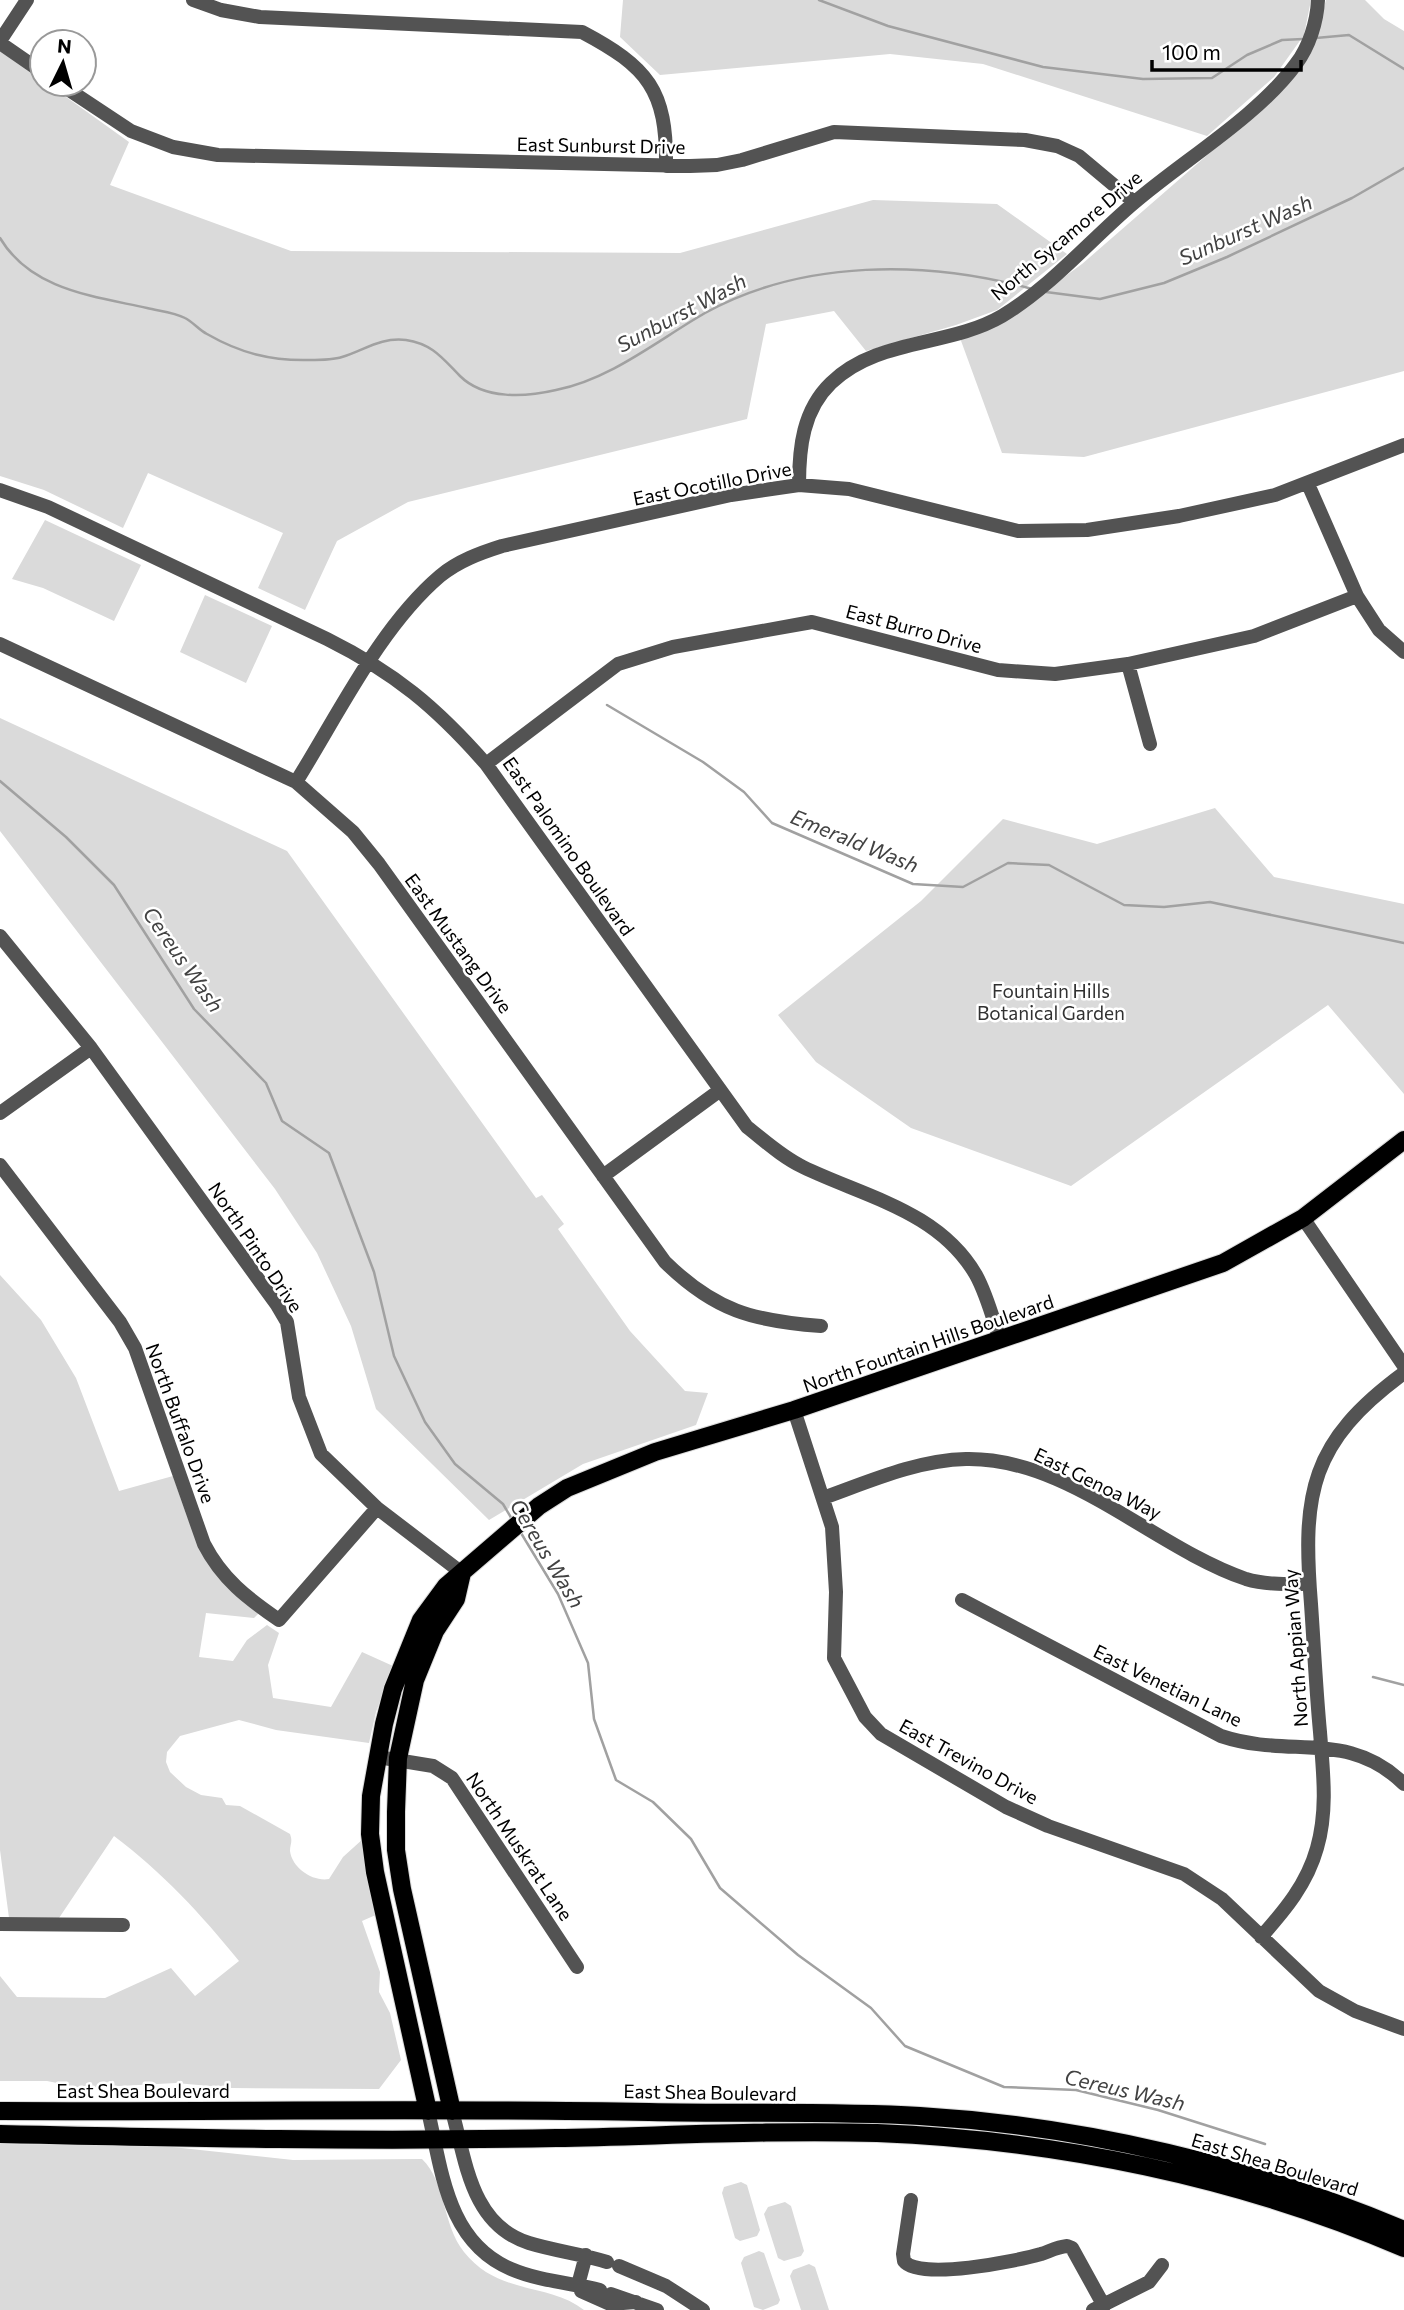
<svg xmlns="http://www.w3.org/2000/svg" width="1404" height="2310" font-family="Commissioner,sans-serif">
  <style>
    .green { fill: #dadada }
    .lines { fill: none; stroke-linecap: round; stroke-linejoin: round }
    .stream { stroke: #a1a1a1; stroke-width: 2.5 }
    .major-casing { stroke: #dbdbdb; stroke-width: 20 }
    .minor { stroke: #535353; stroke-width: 14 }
    .major { stroke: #000; stroke-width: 18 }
    .labels { text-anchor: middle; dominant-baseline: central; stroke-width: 5; stroke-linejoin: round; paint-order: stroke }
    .street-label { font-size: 19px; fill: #000; stroke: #fff }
    .park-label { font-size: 19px; fill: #313131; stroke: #fff }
    .water-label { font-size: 21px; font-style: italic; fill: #424242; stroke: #fff }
  </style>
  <rect width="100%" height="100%" fill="#fff"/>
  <!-- green -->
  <path class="green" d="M 623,0 L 1311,0 L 1304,35 L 1274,77 L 1207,136 L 983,64 L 890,54 L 660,75 L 620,37 Z
    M 1326,0 L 1365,0 L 1384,19 L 1404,31 L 1404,371 L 1084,457 L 1002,453 L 960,338 L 1034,299 L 1082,264 L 1281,91 L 1314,42 Z
    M 0,50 L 42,80 L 42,84 L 48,84 L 129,142 L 110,185 L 291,251 L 680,253 L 873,200 L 997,204 L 1067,254 L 997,310 L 956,325 L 866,351 L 834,311 L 766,324 L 747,419 L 408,502 L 337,541 L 305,610 L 258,588 L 283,533 L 148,473 L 123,528 L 44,490 L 0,476 Z
    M 45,520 L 141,565 L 114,621 L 43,588 L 12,579 Z
    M 205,595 L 272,626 L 246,683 L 180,652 Z
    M 0,718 L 287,851 L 536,1198 L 542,1195 L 564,1224 L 558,1229 L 630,1331 L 685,1391 L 708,1393 L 696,1425 L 583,1464 L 489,1520 L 376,1409 L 351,1326 L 317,1253 L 275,1189 L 0,831 Z
    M 1215,808 L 1274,877 L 1404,904 L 1404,1094 L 1328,1005 L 1071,1186 L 911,1128 L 816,1062 L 778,1015 L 921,901 L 1003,819 L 1097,844 Z
    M 0,1275 L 41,1320 L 76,1378 L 119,1491 L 173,1476 C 193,1534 205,1577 259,1613 L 254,1618 L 206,1613 L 199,1657 L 233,1661 L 247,1640 L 267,1625 L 279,1633 L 268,1665 L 273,1698 L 331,1707 L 362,1652 L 393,1666 L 376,1712 L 369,1743 L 276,1730 L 239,1720 L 180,1736 L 167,1752 L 166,1762 L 170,1772 L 186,1787 L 201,1795 L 222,1798 L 226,1805 L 240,1806 L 290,1834 C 293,1842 290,1844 290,1851 C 292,1868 313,1882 329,1879 L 343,1857 L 364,1838 L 378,1914 L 362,1921 L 380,1972 L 379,1992 L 390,2013 L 401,2060 L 379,2089 L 232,2088 L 176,2083 L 82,2088 L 47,2081 L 0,2081 L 0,1976 L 17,1997 L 105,1998 L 171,1968 L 195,1996 L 239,1961 C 201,1914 163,1873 114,1836 L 59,1918 L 9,1918 L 0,1850 Z
    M 0,2144 L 163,2146 L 293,2160 L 422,2159 C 446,2182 442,2224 464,2252 C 499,2296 548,2282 584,2310 L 0,2310 Z
    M 741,2182 L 747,2185 L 760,2230 L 757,2236 L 740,2241 L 735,2238 L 722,2193 L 724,2187 Z
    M 785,2202 L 791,2206 L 804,2251 L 801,2256 L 784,2261 L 778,2258 L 764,2214 L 768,2207 Z
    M 759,2251 L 764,2253 L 780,2300 L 778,2304 L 763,2310 L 754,2307 L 741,2263 L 744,2257 Z
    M 809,2264 L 815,2267 L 829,2310 L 801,2310 L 790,2276 L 793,2270 Z"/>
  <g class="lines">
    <!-- stream -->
    <path class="stream" d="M 819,0 L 888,26 L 1043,67 L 1143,79 L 1212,78 L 1247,55 L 1282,40 L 1303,39
      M 1316,38 L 1349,35 L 1404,69
      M 0,238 C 31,290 93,296 147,308 C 159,311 174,312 185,318 C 193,322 199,330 207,334 C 240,353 271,361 309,360 C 319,360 333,360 342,357 C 365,350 380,337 406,340 C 433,344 443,359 460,376 C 484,400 526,397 556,390 C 611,379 658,340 705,313 C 803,259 927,260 1032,289
      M 1046,292 L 1100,299 L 1164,283 L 1227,257 L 1352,198 L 1404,168
      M 607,705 L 703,762 L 744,792 L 772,823 L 913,884 L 963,887 L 1008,863 L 1049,865 L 1124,905 L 1164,907 L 1210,902 L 1404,943
      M 0,781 L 66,837 L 114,885 L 194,1009 L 266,1083 L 282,1121 L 329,1153 L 374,1272 L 394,1356 L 425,1422 L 455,1464 L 503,1504 L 513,1521
      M 521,1533 L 558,1594 L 588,1663 L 594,1719 L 616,1780 L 653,1802 L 691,1839 L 720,1888 L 798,1955 L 871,2008 L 905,2046 L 1004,2087 L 1076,2090 L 1158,2110 L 1265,2144
      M 1373,1677 L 1404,1685"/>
    <defs>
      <path id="major" d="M 0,2111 C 216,2112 433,2108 649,2112 C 739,2114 830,2111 920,2116 C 1086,2126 1252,2166 1404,2230
        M 428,2111 L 375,1872 L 370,1834 L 371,1796 L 384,1724 L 393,1689 L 421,1620 L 446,1586 L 539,1506 L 567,1488 L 655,1452 L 794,1410 L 1223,1263 L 1303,1218 L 1404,1140
        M 452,2111 L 402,1889 L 396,1850 L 396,1812 L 398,1758 L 415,1680 L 435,1631 L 456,1599 L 462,1573
        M 0,2134 C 185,2138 371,2142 556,2138 C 663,2136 770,2130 877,2133 C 1056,2140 1239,2177 1404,2248"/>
    </defs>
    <!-- major casing -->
    <use href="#major" class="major-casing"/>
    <!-- minor -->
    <path class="minor" d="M 193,0 L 221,10 L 260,17 L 582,32 C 648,67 667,90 666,166
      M 0,41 L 27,0
      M 0,43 L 42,72
      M 60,84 L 131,131 L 173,147 L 218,155 L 690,166 L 717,165 L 742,160 L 834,132 L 1025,140 L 1057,146 L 1079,156 L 1134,202
      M 1308,484 L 1357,596 L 1379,630 L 1404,652
      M 799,485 C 799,447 803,410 831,383 C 877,338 949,347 1002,316 C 1052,286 1091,239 1135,202 C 1184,160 1258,116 1296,64 C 1309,47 1317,22 1318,0
      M 0,490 L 48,507 L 327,639 C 395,673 436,707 486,764 L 747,1127 C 765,1141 782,1157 803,1167 C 865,1197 939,1211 976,1275 C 987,1295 993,1319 1000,1340
      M 0,644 L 296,782 L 353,832 L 379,864 L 665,1262 C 715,1311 753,1321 821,1326
      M 1128,664 L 1150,744
      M 486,764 L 618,664 L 673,647 L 812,622 L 998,670 L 1055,674 L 1128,664 L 1254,636 L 1357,596
      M 296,782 C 338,715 380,627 440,576 C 458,561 480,553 502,546 L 731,495 L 799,485 L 849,489 L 1018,531 L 1087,530 L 1179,516 L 1275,495 L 1404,445
      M 0,936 L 91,1048 L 277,1305 L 287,1322 L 299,1397 L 321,1454 L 377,1508 L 462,1573
      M 0,1113 L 91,1048
      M 0,1165 L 120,1322 L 135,1348 L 204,1544 C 222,1579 247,1598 279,1620 L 377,1508
      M 603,1176 L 719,1091
      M 1303,1218 L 1404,1366
      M 794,1410 L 832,1527 L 836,1592 L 834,1658 L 865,1717 L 881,1734 L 1006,1807 L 1048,1826 L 1184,1874 L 1222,1899 L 1319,1991 L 1355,2011 L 1404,2029
      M 823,1498 C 868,1482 917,1460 966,1459 C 1068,1457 1153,1547 1246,1579 C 1266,1585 1289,1584 1309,1584
      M 962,1600 L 1221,1736 C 1290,1759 1348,1729 1404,1784
      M 378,1757 L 433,1766 L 452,1778 L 577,1967
      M 0,1924 L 123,1925
      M 1261,1937 C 1285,1910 1307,1884 1317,1848 C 1328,1810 1323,1771 1320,1732 C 1316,1689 1314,1647 1311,1604 C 1302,1493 1310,1442 1404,1373
      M 428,2111 C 442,2171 447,2242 511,2269 C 539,2281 571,2283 600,2290
      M 452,2111 C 466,2161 471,2225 529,2243 C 555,2251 582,2254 607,2262
      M 911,2200 L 903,2254 L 904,2261 C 919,2281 1017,2261 1041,2254 C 1050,2251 1057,2247 1067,2246 L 1072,2248 L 1104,2306
      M 619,2266 L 666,2286 L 703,2310
      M 578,2285 L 586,2255
      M 581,2291 L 610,2304 L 636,2302
      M 611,2294 L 657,2310
      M 1093,2310 L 1149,2282 L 1162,2265"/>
    <!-- major -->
    <use href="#major" class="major"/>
  </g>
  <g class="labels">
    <!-- street labels -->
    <g class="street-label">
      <text transform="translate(601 145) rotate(1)">East Sunburst Drive</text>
      <text transform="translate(1066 235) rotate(-40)">North Sycamore Drive</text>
      <text transform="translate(712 483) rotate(-11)">East Ocotillo Drive</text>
      <text transform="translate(914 628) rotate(15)">East Burro Drive</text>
      <text transform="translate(569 846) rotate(55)">East Palomino Boulevard</text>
      <text transform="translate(459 943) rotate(54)">East Mustang Drive</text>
      <text transform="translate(256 1247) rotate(56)">North Pinto Drive</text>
      <text transform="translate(928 1343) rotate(-19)">North Fountain Hills Boulevard</text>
      <text transform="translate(181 1423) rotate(70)">North Buffalo Drive</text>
      <text transform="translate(1098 1483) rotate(26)">East Genoa Way</text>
      <text transform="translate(1295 1648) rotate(-94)">North Appian Way</text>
      <text transform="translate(1168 1685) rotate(26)">East Venetian Lane</text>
      <text transform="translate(969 1761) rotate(29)">East Trevino Drive</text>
      <text transform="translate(520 1846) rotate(56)">North Muskrat Lane</text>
      <text x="143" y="2090">East Shea Boulevard</text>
      <text transform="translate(710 2092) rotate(1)">East Shea Boulevard</text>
      <text transform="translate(1275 2164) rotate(17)">East Shea Boulevard</text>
    </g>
    <!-- park labels -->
    <g class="park-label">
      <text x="1051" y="990">Fountain Hills<tspan x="1051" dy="22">Botanical Garden</tspan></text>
    </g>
    <!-- water labels -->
    <g class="water-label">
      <text transform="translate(1245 229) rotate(-24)">Sunburst Wash</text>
      <text transform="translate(681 312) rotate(-28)">Sunburst Wash</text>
      <text transform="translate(855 840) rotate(22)">Emerald Wash</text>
      <text transform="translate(184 959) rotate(55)">Cereus Wash</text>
      <text transform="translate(548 1553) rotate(59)">Cereus Wash</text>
      <text transform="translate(1125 2089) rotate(13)">Cereus Wash</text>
    </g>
  </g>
  <!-- north arrow -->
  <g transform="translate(63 63) rotate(5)"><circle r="33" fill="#ffffff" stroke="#999999" stroke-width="2"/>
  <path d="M0-5L12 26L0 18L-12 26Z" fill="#000000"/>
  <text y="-10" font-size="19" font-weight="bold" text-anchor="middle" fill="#000000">N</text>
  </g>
  <!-- scale -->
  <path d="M1152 60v10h149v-10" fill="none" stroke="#000000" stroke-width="3.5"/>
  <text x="1162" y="60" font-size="21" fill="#000000" stroke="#ffffff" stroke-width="5" paint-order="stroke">100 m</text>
</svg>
